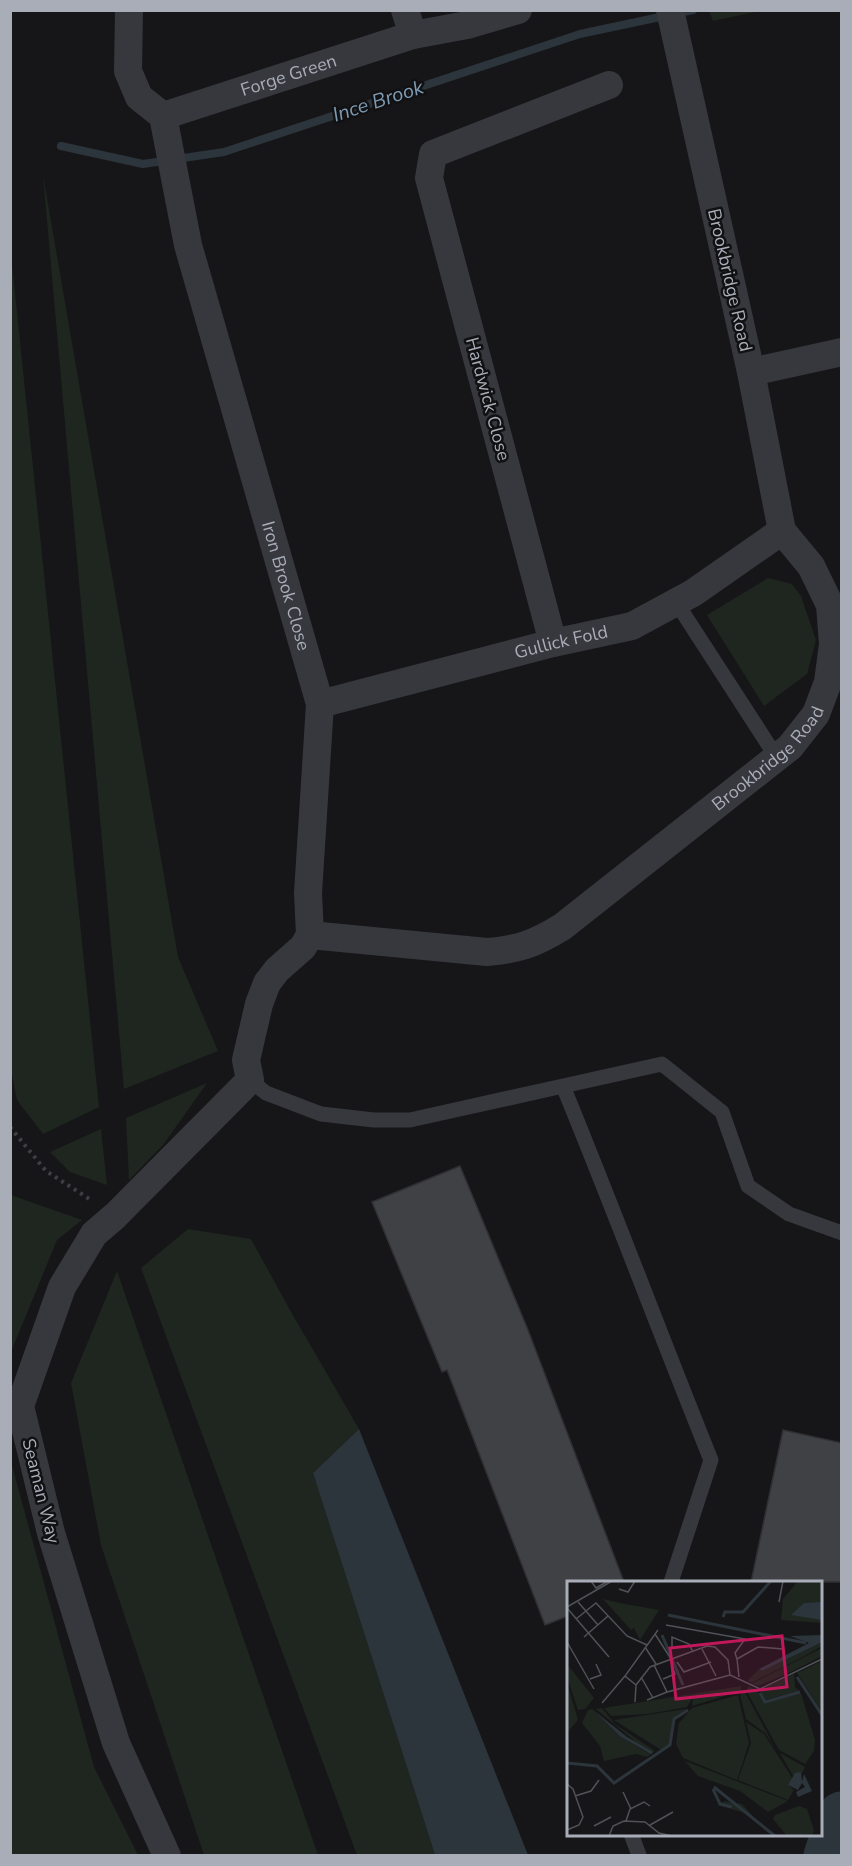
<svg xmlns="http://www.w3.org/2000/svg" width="852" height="1866" font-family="'Nunito Sans',sans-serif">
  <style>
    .green { fill: #1e261f }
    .water { fill: #2c353c }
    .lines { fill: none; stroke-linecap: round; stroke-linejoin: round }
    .stream { stroke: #2c353c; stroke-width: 8 }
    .river { stroke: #2c353c; stroke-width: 51 }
    .building { fill: #404145; stroke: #303034; stroke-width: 1.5 }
    .path { stroke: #3d3f44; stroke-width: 4; stroke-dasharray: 3 4.5; stroke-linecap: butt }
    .service { stroke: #37383d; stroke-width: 15 }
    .minor { stroke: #37383d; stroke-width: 28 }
    .labels { text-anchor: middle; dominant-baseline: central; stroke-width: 5; stroke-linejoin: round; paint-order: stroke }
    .street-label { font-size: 18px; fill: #a8adb8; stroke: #111113 }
    .water-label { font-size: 20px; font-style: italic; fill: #7f9bb3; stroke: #111113 }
    .inset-river { fill: none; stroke: #2c353c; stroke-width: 3 }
    .inset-road { fill: none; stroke: #505258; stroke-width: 1.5 }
    .view { fill: #c2185b; fill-opacity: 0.15; stroke: #c2185b; stroke-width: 3 }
    .inset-edge { fill: none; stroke: #a8adb8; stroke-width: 3 }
  </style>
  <rect width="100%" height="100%" fill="#161618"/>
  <!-- green -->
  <path class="green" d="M 709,11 L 760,11 L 713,21 Z
    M 43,175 L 178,957 L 218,1051 L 124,1089 Z
    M 11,254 L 99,1107 L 43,1134 L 17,1100 L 10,1065 Z
    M 768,578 L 792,584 L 801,596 L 816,640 L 807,674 L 764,706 L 707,615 Z
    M 207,1083 L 163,1145 L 129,1180 L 126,1118 Z
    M 101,1129 L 107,1185 L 70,1172 L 50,1152 Z
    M 11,1195 L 82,1220 L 57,1240 L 11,1352 Z
    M 188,1229 L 251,1239 L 290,1310 L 359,1429 L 313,1473 L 435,1855 L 357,1855 L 141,1268 Z
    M 117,1271 L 318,1855 L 204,1855 L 101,1545 L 71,1383 Z
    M 10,1458 L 94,1767 L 138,1855 L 11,1855 Z"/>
  <!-- water -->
  <path class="water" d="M 359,1429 L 528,1855 L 435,1855 L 313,1473 Z"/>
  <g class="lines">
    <!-- stream -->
    <path class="stream" d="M 61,146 L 143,164 L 224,152 L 580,34 L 693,10"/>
    <!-- river -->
    <path class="river" d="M 829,1856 L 842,1817"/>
  </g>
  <!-- building -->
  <path class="building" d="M 460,1166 L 528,1330 L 624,1582 L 568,1582 L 568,1616 L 545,1625 L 447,1370 L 442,1372 L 372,1202 Z
    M 783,1430 L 842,1443 L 842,1582 L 751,1582 Z"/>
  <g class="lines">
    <!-- path -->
    <path class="path" d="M 10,1127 L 46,1171 L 91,1200"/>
    <!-- service -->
    <path class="service" d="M 676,602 L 777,758
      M 250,1080 L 266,1093 L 321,1114 L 374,1120 L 410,1120 L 563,1086 C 614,1210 661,1336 711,1460 L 671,1582
      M 563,1086 L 662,1064 L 722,1112 L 748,1186 L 789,1214 L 842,1233
      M 631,1834 L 639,1855"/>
    <!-- minor -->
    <g class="minor">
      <path id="s1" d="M 129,10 L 128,71 L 139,97 L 163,116 L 188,245 L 320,704 L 308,893 L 310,935"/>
      <path d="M 405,10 L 413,35 L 467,25 L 518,10"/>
      <path id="s2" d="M 163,116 L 413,35"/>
      <path d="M 751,372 L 842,352"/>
      <path d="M 553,643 L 429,178 L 433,154 L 609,85"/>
      <path id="s3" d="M 320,704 L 553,643 L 632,626 L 693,593 L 782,531"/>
      <path id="s4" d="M 167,1856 L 116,1743 L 51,1533 L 20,1406 L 62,1287 L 94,1234 L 115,1216 L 250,1080 L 246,1060 L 259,1004 L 267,983 L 277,970 L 303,947 L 310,935 L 487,952 C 520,949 534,944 562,927 L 790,747 L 816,714 L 828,682 L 833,644 L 830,605 L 811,566 L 782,531 L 751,372 L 670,10"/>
    </g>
  </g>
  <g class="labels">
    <!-- street labels -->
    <g class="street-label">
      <text stroke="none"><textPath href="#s2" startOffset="132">Forge Green</textPath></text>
      <text transform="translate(730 280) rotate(77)">Brookbridge Road</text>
      <text transform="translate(488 399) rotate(75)">Hardwick Close</text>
      <text stroke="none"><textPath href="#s1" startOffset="606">Iron Brook Close</textPath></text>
      <text stroke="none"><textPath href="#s3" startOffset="249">Gullick Fold</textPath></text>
      <text stroke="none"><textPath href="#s4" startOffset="1572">Brookbridge Road</textPath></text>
      <text transform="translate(41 1491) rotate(76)">Seaman Way</text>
    </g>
    <!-- water labels -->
    <g class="water-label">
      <text transform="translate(378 101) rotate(-18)">Ince Brook</text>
    </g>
  </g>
  <!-- overview -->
  <g transform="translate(567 1581)">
    <rect width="255" height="255" fill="#161618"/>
    <path d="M 231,0 L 255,0 L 255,42 L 214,39 L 216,18 ZM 36,18 L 53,22 L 92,29 L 73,59 L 67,47 L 64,49 ZM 255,61 L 255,65 L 234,77 L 184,102 L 181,99 L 192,88 L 195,90 ZM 255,67 L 255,75 L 222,92 L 191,105 L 184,103 ZM 255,80 L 255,131 L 230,92 ZM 0,83 L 27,117 L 18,128 L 11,129 L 0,96 ZM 227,93 L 228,106 L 232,110 L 197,119 L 193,109 ZM 0,101 L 11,139 L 0,152 L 1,142 ZM 174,105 L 174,110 L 125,125 L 126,116 L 120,126 L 81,133 L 44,135 L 37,127 ZM 181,105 L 190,109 L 198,122 L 234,112 L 248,159 L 247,170 L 238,183 L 212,169 L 180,111 ZM 178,111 L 208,167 L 198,152 L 179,138 L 173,114 ZM 171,114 L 182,162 L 170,199 L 116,177 L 109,163 L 112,142 L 125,127 ZM 35,127 L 48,143 L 88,170 L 80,176 L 69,173 L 37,180 L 33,165 L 15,142 L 21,129 L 25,128 L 54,156 L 83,173 L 29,128 ZM 119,128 L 106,137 L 102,164 L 94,169 L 47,139 ZM 179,141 L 197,153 L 226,198 L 221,204 L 227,209 L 221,219 L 171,199 L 184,162 ZM 213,172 L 238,186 L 235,192 L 226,195 ZM 118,180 L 221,220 L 201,231 L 173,210 L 131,195 ZM 158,220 L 175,223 L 185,234 L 150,224 ZM 232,225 L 240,228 L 247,249 L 245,255 L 220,255 L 206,238 L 208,234 Z" fill="#1e261f"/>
    <path d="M 255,21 L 255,39 L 224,34 L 237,22 ZM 255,54 L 255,61 L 245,66 L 195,90 L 192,88 L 242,62 L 223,55 ZM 25,128 L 60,156 L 86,171 L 84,173 L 54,156 ZM 234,191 L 235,201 L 237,193 L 245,210 L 231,216 L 229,211 L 238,206 L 235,202 L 231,209 L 221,204 L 228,192 Z" fill="#2c353c"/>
    <path class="inset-river" d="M 101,34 L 239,62M 156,36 L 158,31 L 176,31 L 204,0M 95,54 L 103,73M 105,78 L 116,104M 230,96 L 255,134M 193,112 L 198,121 L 233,111M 0,182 L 30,185 L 47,202 L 103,164 L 107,138 L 121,129M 147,206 L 208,255M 146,208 L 153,223 L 165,226"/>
    <path class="inset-road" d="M 24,0 L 29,7 L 41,0M 52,8 L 61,11 L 68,0M 11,21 L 31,44M 212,21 L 216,0M 0,26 L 45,0M 0,27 L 42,76M 9,38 L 29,22 L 60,55 L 80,64M 99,44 L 178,58 L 168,72 L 170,78M 88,53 L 104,78M 17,56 L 41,35M 0,61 L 27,108M 78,66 L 89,83M 105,66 L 105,56 L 122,63 L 126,71M 135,68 L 149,95M 110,81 L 117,91 L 144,81M 87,84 L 100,111 L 163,94M 74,96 L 86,117M 172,96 L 170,78 L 191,66 L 216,68M 23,98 L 34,94 L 29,83M 96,98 L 108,93 L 105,85M 69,104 L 58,95 L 91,49M 80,119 L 100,111M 68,121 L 69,104 L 83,86 L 140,65 L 148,66 L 161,79 L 163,94 L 193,108 L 255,78M 35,122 L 58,95M 0,203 L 6,208 L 16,236 L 12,244 L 0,249M 56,211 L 64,228M 8,215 L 24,210 L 32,199M 59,240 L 63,228 L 77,221 L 83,225M 83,244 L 106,231M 27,245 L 44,236M 42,255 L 46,245 L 57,240 L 78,241 L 92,252 L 105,255"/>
    <path class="view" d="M 215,55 L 220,106 L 109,118 L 103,67 Z"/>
    <rect width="255" height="255" class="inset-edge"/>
  </g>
  <!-- border -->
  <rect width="852" height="1866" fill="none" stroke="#a8adb8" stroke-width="24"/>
</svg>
